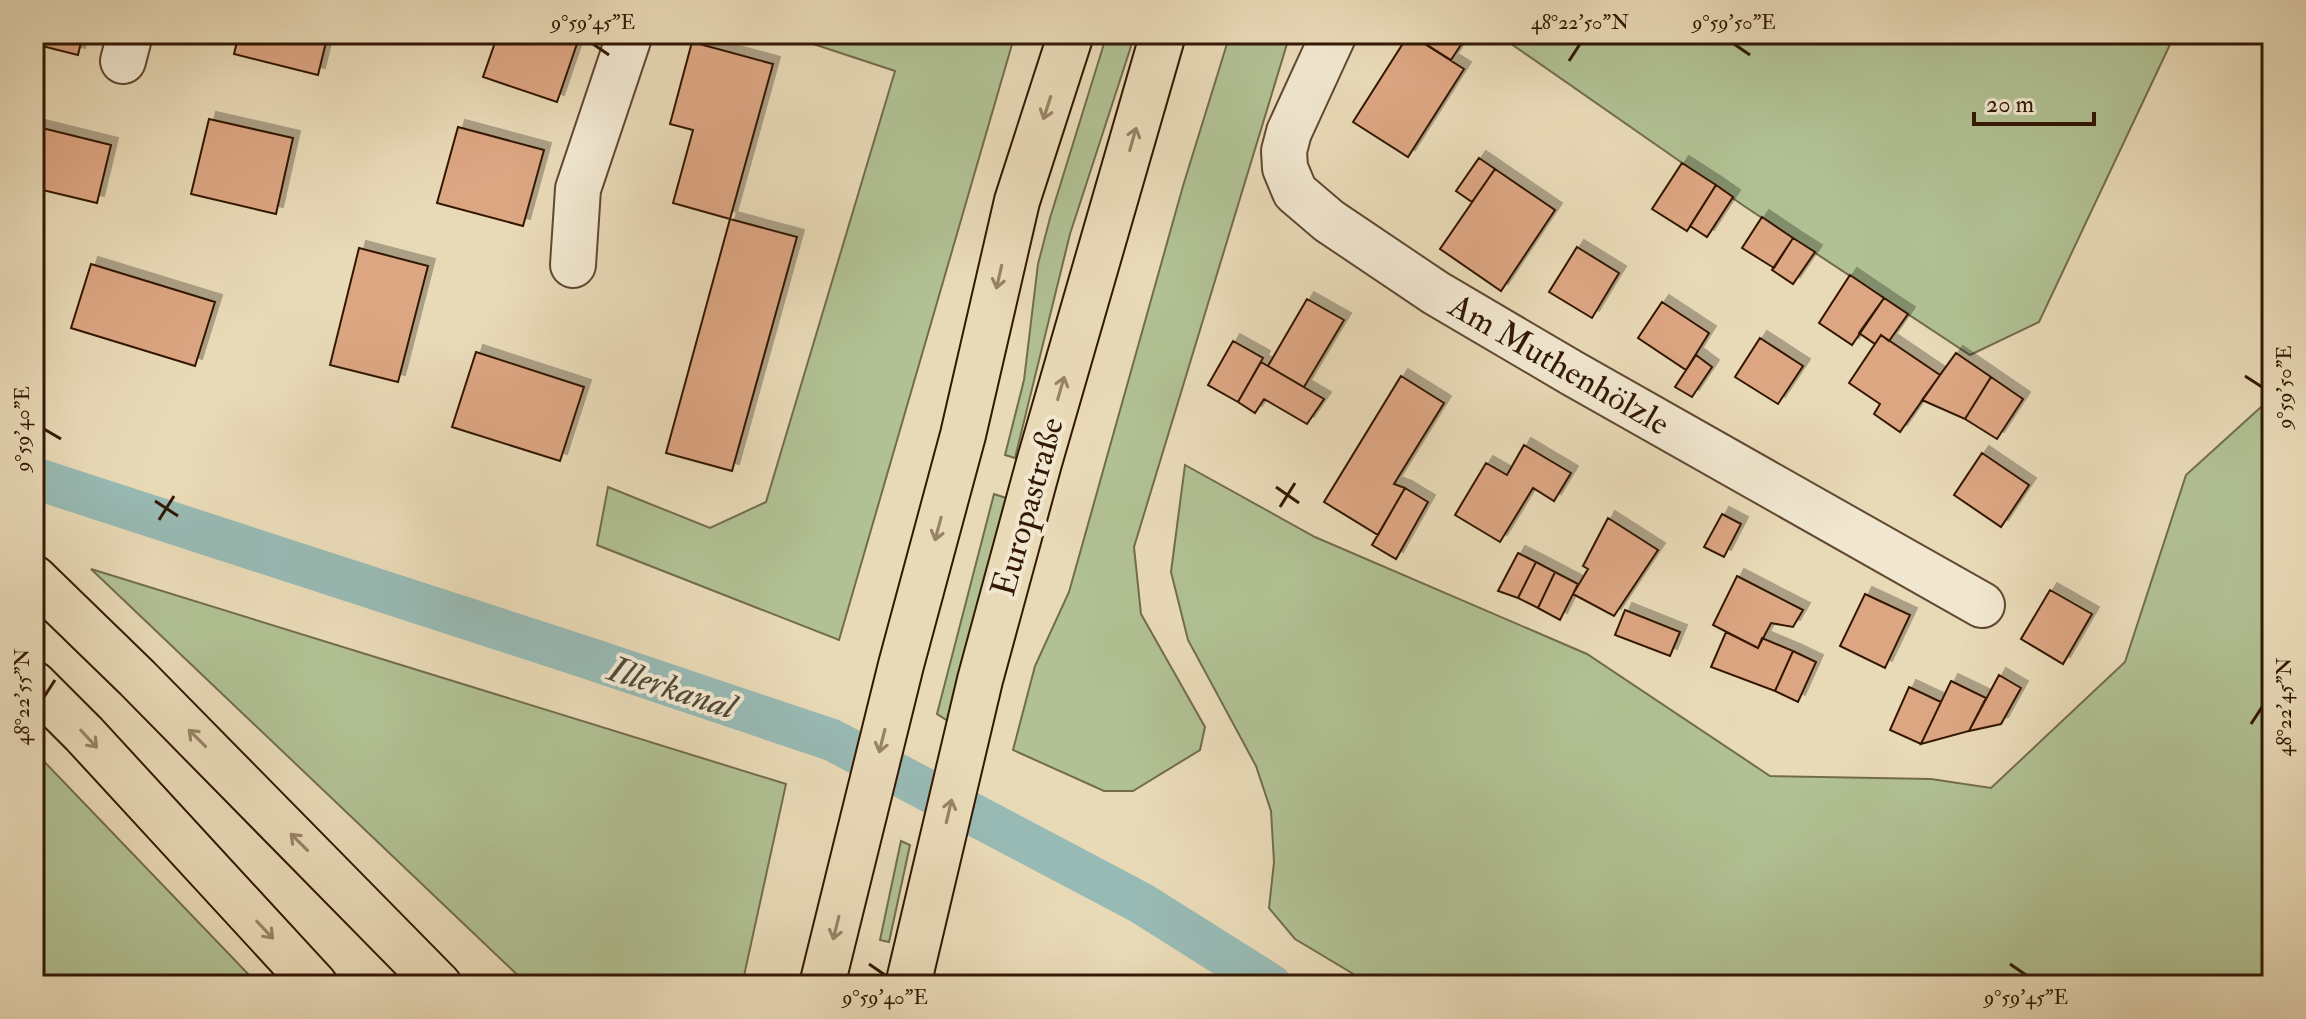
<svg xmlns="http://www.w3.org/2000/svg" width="2306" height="1019" font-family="'IM FELL Double Pica',serif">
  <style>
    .green { fill: #b1c193; stroke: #726c4c; stroke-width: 2 }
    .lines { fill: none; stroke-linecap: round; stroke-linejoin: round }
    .canal { stroke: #98bab4; stroke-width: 42 }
    .building { fill: #dda683; stroke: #331804; stroke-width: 2; filter: url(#shadow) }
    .minor-casing { stroke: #604831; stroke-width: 48 }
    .major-casing { stroke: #331804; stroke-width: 48 }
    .highway-casing { stroke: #331804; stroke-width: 48 }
    .minor { stroke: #f1e7d0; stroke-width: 44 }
    .major { stroke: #e9dab7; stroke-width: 44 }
    .highway { stroke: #e9dab7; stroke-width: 44 }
    .oneway { stroke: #978366 }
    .ticks { fill: none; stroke: #331804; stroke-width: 3 }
    .labels { text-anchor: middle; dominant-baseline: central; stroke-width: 8; stroke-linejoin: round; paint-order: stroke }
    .street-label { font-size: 34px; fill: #331804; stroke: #f1e7d0 }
    .water-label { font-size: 36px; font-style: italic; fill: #514939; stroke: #f1e7d0 }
    .neatline { fill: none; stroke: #331804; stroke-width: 3 }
    .ticks-label { font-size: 20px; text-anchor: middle; fill: #331804 }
  </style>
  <defs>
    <filter id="shadow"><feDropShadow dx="7" dy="-7" stdDeviation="0" flood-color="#0004"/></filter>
  </defs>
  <rect width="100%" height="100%" fill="#e9dab7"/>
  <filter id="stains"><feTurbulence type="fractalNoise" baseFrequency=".0025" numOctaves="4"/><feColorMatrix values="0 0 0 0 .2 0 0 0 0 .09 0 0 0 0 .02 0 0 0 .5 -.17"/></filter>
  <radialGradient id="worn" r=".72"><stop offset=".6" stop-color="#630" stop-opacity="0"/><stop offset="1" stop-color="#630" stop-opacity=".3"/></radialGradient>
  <!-- green -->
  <path class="green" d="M 783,34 L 1015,34 L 839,640 L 597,545 L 608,487 L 710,528 L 766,502 L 895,71 Z
    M 1107,34 L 1135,34 L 1070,234 L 1015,458 L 1005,455 L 1024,380 L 1038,264 L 1050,218 Z
    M 1230,34 L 1290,34 L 1134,547 L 1141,614 L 1205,727 L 1200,750 L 1133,791 L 1104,791 L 1013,750 L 1035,666 L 1069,592 L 1183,186 Z
    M 1497,34 L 2175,34 L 2039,322 L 1970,355 L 1744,206 Z
    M 2272,397 L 2272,985 L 1372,985 L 1295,939 L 1269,908 L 1274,862 L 1271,811 L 1256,766 L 1188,640 L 1171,572 L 1185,465 L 1315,537 L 1587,654 L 1770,776 L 1931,779 L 1991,788 L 2125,662 L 2186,475 Z
    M 994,494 L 1006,498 L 948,721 L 937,714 Z
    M 91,569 L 786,784 L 742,985 L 528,985 Z
    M 34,751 L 253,979 L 252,985 L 34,985 Z
    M 901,841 L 910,845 L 889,942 L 880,940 Z"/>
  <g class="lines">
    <!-- canal -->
    <path class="canal" d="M 34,478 L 591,659 L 832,740 L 1141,903 L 1271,985"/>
  </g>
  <!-- building -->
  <path class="building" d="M 34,34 L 83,34 L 78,55 L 34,44 Z
    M 239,34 L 328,34 L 318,75 L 234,54 Z
    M 498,34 L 580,35 L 557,102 L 483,77 Z
    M 1409,34 L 1464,69 L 1408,157 L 1353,122 Z
    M 1410,34 L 1468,34 L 1451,60 Z
    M 692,42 L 773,64 L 730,219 L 673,203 L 693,130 L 670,124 Z
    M 209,119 L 293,138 L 276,214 L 191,194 Z
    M 34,126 L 111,145 L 97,203 L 34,188 Z
    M 458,127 L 544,150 L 523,226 L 437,203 Z
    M 1479,158 L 1495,169 L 1472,202 L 1456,191 Z
    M 1682,163 L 1716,185 L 1687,231 L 1652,209 Z
    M 1495,169 L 1555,210 L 1501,291 L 1440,249 Z
    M 1716,185 L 1733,197 L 1707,237 L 1690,226 Z
    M 1762,217 L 1793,238 L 1774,268 L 1742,248 Z
    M 730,219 L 797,237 L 732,471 L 666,453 Z
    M 1793,238 L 1815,252 L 1793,284 L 1772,270 Z
    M 1577,247 L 1619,273 L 1592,318 L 1549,292 Z
    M 359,248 L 428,266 L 398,382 L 330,365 Z
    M 91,264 L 215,302 L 195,366 L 71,328 Z
    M 1850,275 L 1884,298 L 1852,345 L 1819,323 Z
    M 1884,298 L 1908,314 L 1889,341 L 1881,335 L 1875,344 L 1859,333 Z
    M 1307,299 L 1344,320 L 1304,387 L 1268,366 Z
    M 1662,302 L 1709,333 L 1686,370 L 1638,338 Z
    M 1881,335 L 1940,375 L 1900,432 L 1874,414 L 1880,404 L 1849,383 Z
    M 1760,338 L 1803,366 L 1778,404 L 1735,377 Z
    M 1233,341 L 1263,358 L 1238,402 L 1208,385 Z
    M 476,352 L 584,387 L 560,461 L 452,427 Z
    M 1956,353 L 1991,377 L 1965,419 L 1922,400 Z
    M 1696,355 L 1712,367 L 1692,397 L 1675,387 Z
    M 1261,362 L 1324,399 L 1307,424 L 1264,399 L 1255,413 L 1238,402 Z
    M 1401,376 L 1444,403 L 1394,484 L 1405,488 L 1378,535 L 1324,502 Z
    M 1991,377 L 2023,399 L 1997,439 L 1965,419 Z
    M 1524,445 L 1571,473 L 1554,501 L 1533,488 L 1500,542 L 1455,515 L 1486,463 L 1507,475 Z
    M 1982,453 L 2029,485 L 2001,527 L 1954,495 Z
    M 1405,488 L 1428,502 L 1396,559 L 1372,545 Z
    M 1722,514 L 1741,524 L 1724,557 L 1704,547 Z
    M 1608,518 L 1658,550 L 1614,616 L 1573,594 L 1588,569 L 1583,566 Z
    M 1518,553 L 1536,562 L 1518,598 L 1498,591 Z
    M 1536,562 L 1555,572 L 1538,608 L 1518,598 Z
    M 1555,572 L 1578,584 L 1560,620 L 1538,608 Z
    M 1737,576 L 1803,610 L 1793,627 L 1771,623 L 1758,648 L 1713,625 Z
    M 2050,590 L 2092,614 L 2063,664 L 2021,639 Z
    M 1865,594 L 1910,615 L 1885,668 L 1840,646 Z
    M 1625,610 L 1680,632 L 1670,656 L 1615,635 Z
    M 1726,632 L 1758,648 L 1762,638 L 1793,651 L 1775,691 L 1711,667 Z
    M 1793,651 L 1816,662 L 1798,702 L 1775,691 Z
    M 1999,675 L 2021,688 L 2001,724 L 1969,731 Z
    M 1951,681 L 1986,698 L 1969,731 L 1921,744 Z
    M 1909,687 L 1941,702 L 1921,744 L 1890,730 Z"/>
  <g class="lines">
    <defs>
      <path id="minor" d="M 1334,34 L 1289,132 L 1284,151 L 1285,168 L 1295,192 L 1329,221 L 1436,293 L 1572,373 L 1982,605
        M 123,61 L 130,34
        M 573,265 L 578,189 L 630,34"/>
      <path id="major" d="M 822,985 L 901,665 L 963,435 L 1017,201 L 1071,34
        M 908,985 L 980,680 L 1039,463 L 1163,34"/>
      <path id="highway" d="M 34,578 L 137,678 L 439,985
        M 34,684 L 84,734 L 315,985"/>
    </defs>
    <!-- minor casing -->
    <use href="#minor" class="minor-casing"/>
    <!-- major casing -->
    <use href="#major" class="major-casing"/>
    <!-- highway casing -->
    <use href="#highway" class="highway-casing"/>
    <!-- minor -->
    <use href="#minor" class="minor"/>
    <!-- major -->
    <use href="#major" class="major"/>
    <!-- highway -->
    <use href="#highway" class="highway"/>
  </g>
  <!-- one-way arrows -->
  <defs><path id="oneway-shaft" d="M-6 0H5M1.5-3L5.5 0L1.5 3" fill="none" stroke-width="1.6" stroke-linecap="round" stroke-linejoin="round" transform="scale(2)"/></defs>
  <g class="oneway">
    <use href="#oneway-shaft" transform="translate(1047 108) rotate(108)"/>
    <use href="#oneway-shaft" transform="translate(1133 139) rotate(-74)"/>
    <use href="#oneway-shaft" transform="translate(999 277) rotate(103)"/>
    <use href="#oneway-shaft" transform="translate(1061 388) rotate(-74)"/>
    <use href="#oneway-shaft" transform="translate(938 529) rotate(105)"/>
    <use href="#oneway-shaft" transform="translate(197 738) rotate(-135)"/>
    <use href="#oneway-shaft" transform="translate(89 739) rotate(47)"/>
    <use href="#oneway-shaft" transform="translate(882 741) rotate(104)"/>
    <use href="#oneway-shaft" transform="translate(949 811) rotate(-77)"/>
    <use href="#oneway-shaft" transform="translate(299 842) rotate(-135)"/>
    <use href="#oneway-shaft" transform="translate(836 928) rotate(104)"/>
    <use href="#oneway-shaft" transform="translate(265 930) rotate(47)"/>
  </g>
  <!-- ticks -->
  <path class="ticks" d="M 593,44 L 609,55M 1734,44 L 1750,55M 1569,61 L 1580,44M 2245,376 L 2262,387M 44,429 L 61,439M 1276,487 L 1299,503M 155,501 L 178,516M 1280,507 L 1295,483M 159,520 L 174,496M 44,697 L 55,680M 2251,724 L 2262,707M 869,964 L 885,975M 2010,964 L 2026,975"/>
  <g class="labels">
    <!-- street labels -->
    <g class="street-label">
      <text transform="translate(1559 365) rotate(30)">Am Muthenhölzle</text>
      <text transform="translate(1028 507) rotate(-74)">Europastraße</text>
    </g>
    <!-- water labels -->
    <g class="water-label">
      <text transform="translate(672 688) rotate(18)">Illerkanal</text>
    </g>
  </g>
  <!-- margin -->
  <rect width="2306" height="1019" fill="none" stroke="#e9dab7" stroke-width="88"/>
  <!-- scale -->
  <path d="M1974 112v12h120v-12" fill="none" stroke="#331804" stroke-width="4"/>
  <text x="1986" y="112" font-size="24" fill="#331804" stroke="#f1e7d0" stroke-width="6" paint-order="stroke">20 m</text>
  <rect x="44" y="44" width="2218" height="931" class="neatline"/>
  <g class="ticks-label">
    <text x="593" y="29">9°59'45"E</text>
    <text x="1580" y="29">48°22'50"N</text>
    <text x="1734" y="29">9°59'50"E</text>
    <text transform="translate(2284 387) rotate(-90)" y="7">9°59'50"E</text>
    <text transform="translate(22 429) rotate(-90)" y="7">9°59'40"E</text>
    <text transform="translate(22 697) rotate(-90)" y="7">48°22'55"N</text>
    <text transform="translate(2284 707) rotate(-90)" y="7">48°22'45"N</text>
    <text x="885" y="1004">9°59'40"E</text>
    <text x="2026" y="1004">9°59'45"E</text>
  </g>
  <rect width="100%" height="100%" filter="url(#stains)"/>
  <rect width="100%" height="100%" fill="url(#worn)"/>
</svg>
